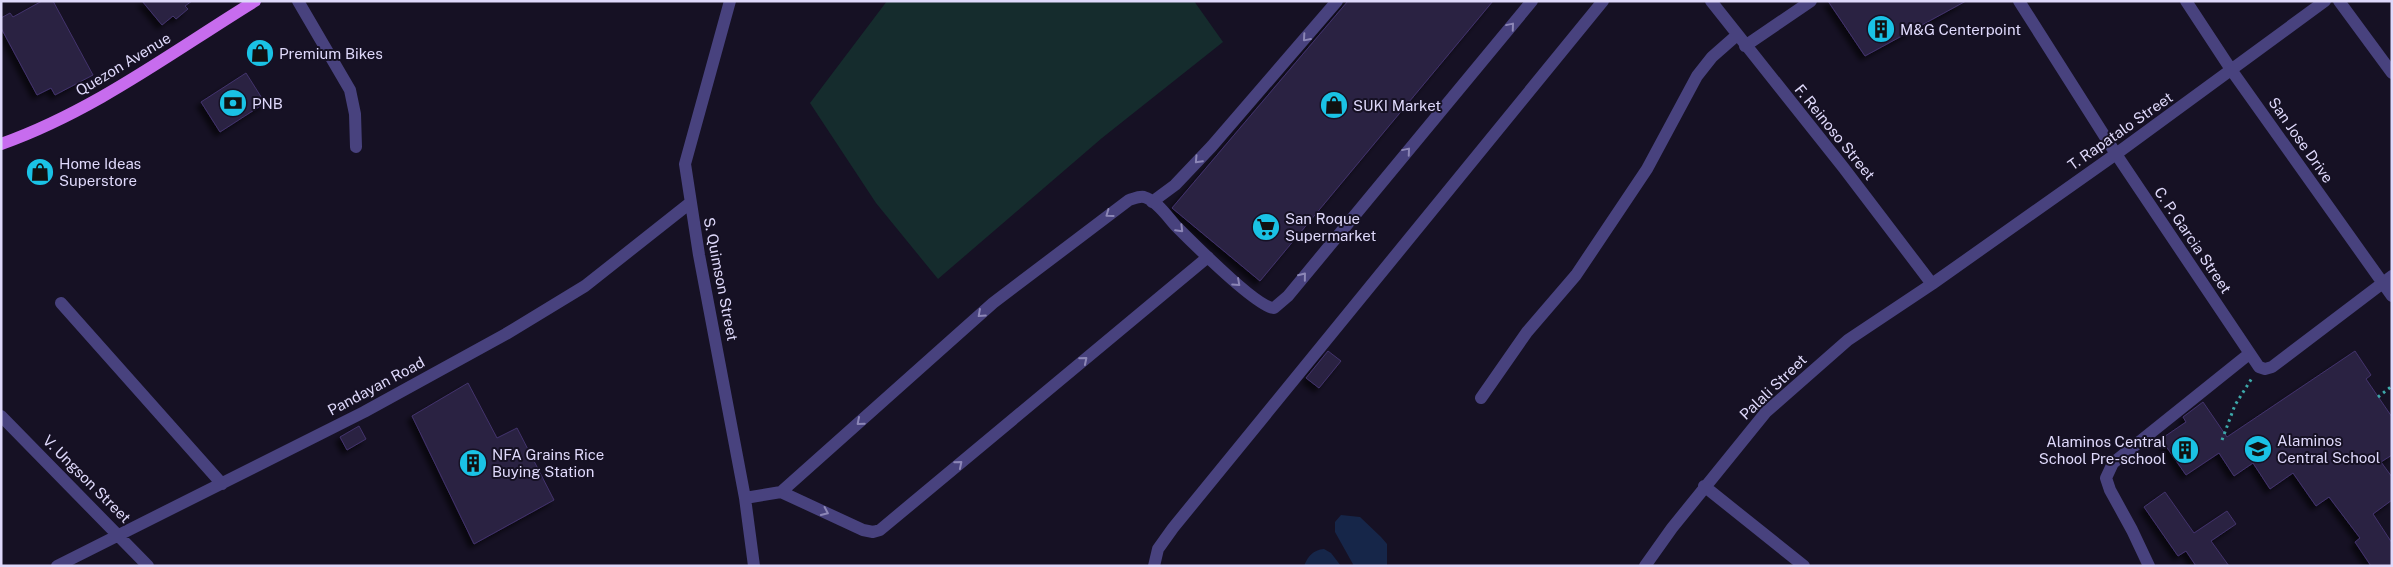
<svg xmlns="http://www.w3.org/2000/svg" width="2393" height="567" font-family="'Public Sans',sans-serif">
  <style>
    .green { fill: #152c2d }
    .water { fill: #162649 }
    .building { fill: #292043; stroke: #43346c; filter: url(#shadow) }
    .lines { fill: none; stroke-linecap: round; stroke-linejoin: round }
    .path { stroke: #3da9aa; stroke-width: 3; stroke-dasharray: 2.5 4; stroke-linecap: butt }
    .minor { stroke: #48427e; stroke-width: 12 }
    .major { stroke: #c76cee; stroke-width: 12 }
    .oneway { stroke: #8c86b6 }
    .labels { text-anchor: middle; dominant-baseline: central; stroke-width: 4; stroke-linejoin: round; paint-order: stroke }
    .poi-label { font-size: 15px; fill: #dfd9fb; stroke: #161124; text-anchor: start }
    .street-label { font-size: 15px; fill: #dfd9fb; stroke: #161124 }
  </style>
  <defs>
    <filter id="shadow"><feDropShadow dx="-4.5" dy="4.5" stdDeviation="2.5" flood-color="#0009"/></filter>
  </defs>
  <rect width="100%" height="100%" fill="#161124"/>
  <!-- green -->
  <path class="green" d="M 887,1 L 1194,1 L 1223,42 L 1102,138 L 938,279 L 876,203 L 810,103 Z"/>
  <!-- water -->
  <path class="water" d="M 1341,515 L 1360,517 L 1381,537 L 1387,544 L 1387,566 L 1354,566 L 1335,532 L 1335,522 Z
    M 1324,549 L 1331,553 L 1341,566 L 1304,566 C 1308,556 1313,550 1324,549 Z"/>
  <!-- building -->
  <path class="building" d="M 42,1 L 53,1 L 93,75 L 55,95 L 51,88 L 37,95 L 1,28 L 1,18 L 10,13 L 13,17 Z
    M 142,1 L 192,1 L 185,6 L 188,9 L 176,19 L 173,16 L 162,25 Z
    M 1348,1 L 1493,1 L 1260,281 L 1172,208 Z
    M 1828,1 L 1966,1 L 1865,56 Z
    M 246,73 L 265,103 L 220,132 L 201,102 Z
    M 1328,351 L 1341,361 L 1319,388 L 1306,378 Z
    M 2355,351 L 2371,375 L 2366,379 L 2392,417 L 2392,455 L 2381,462 L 2392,477 L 2392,500 L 2373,514 L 2392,543 L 2392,566 L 2371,566 L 2355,542 L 2360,538 L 2329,497 L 2316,506 L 2293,473 L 2270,489 L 2253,463 L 2234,476 L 2219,453 L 2186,475 L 2161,439 L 2186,422 L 2183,417 L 2203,402 L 2227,437 Z
    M 468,383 L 497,438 L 517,428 L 554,500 L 474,544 L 412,416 Z
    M 359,426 L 366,439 L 347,450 L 340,437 Z
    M 2165,492 L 2194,533 L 2227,511 L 2236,524 L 2211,541 L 2229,566 L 2196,566 L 2186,551 L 2178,556 L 2144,507 Z"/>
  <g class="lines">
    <!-- path -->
    <path class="path" d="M 2378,397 L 2392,386
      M 2222,440 L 2235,405 L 2252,378"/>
    <!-- minor -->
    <path class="minor" d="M 298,1 L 350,90 L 355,114 L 356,147
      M 730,1 L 685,164 L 699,255 L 745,498 L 754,566
      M 1711,1 L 1843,167 L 1932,284
      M 2019,1 L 2116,154 L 2259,367 L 2265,369 L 2272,367 L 2392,276
      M 2186,1 L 2232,71 L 2392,296
      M 2339,1 L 2392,73
      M 1745,46 L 1811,1
      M 1152,202 L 1175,185 L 1212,146 L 1337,1
      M 61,303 L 222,484
      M 1481,398 L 1527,332 L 1576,275 L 1647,169 L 1697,76 L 1712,57 L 1737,35
      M 1,416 L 148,566
      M 1704,486 L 1804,566
      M 781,492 L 863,530 L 873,532 L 880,530 L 1208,257
      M 745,498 L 781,492 L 993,303 L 1129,200 C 1133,199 1139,196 1144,197 C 1156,200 1167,216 1175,225 C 1190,240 1257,308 1274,308 L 1288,296 L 1532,1
      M 57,566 L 364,412 L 506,334 L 585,286 L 690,203
      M 1154,566 L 1158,549 L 1173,528 L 1603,1
      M 1645,566 L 1672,528 L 1766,412 L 1848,340 L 1932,284 L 2116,154 L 2325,1
      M 2149,566 L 2132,530 L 2110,490 L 2106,478 L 2113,463 L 2249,354"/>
    <!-- major -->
    <path class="major" d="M 1,144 C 94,111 172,52 255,1"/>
  </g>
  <!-- one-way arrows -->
  <defs><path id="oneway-chevron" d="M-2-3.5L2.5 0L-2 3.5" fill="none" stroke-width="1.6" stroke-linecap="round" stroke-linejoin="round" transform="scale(1.25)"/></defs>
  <g class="oneway">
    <use href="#oneway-chevron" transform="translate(1511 26) rotate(-50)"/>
    <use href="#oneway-chevron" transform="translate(1306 38) rotate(131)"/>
    <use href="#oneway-chevron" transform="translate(1407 151) rotate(-50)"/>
    <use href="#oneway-chevron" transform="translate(1198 160) rotate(133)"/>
    <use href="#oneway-chevron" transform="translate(1109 214) rotate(144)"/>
    <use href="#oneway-chevron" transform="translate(1180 229) rotate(45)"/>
    <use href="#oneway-chevron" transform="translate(1303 276) rotate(-51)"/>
    <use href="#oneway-chevron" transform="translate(1237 283) rotate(42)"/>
    <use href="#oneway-chevron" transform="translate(981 314) rotate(138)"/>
    <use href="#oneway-chevron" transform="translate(1084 360) rotate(-40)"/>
    <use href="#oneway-chevron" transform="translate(860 422) rotate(139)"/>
    <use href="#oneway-chevron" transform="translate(959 464) rotate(-40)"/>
    <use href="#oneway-chevron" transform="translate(825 512) rotate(25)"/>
  </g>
  <!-- icons -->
  <defs>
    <symbol id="building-disc" viewBox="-11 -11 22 22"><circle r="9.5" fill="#1ac2e5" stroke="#161124"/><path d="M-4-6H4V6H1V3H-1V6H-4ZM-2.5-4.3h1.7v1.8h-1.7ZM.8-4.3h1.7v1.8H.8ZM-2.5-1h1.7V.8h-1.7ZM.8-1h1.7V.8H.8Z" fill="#111"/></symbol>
    <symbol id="shop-disc" viewBox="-11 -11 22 22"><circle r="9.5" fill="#1ac2e5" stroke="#161124"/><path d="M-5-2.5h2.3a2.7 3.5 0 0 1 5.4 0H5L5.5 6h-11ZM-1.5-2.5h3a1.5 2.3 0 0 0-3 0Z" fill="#111"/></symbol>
    <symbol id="bank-disc" viewBox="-11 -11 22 22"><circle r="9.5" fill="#1ac2e5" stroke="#161124"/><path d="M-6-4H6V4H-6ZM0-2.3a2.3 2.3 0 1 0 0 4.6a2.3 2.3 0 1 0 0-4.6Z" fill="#111"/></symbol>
    <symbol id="supermarket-disc" viewBox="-11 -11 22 22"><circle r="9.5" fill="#1ac2e5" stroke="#161124"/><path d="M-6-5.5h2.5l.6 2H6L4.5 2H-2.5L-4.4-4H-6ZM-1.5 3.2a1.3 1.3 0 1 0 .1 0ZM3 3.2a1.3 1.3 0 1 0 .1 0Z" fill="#111"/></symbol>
    <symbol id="school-disc" viewBox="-11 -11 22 22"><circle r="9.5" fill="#1ac2e5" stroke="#161124"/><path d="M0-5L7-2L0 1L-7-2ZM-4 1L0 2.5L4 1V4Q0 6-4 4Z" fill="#111"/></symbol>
  </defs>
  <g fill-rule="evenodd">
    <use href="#building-disc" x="1865" y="13" width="32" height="32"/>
    <use href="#shop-disc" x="244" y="37" width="32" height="32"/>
    <use href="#bank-disc" x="217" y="87" width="32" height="32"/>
    <use href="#shop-disc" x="1318" y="89" width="32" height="32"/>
    <use href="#shop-disc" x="24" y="156" width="32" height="32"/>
    <use href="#supermarket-disc" x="1250" y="211" width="32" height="32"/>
    <use href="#school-disc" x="2242" y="433" width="32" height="32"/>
    <use href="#building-disc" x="2169" y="434" width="32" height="32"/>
    <use href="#building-disc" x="457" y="447" width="32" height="32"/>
  </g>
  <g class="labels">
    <!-- poi labels -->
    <g class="poi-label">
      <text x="1900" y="29">M&amp;G Centerpoint</text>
      <text x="279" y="53">Premium Bikes</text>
      <text x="252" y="103">PNB</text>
      <text x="1353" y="105">SUKI Market</text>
      <text x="59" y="163">Home Ideas<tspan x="59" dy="17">Superstore</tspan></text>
      <text x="1285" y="218">San Roque<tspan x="1285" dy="17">Supermarket</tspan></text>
      <text x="2277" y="440">Alaminos<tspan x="2277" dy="17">Central School</tspan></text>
      <text x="2166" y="441" text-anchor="end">Alaminos Central<tspan x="2166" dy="17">School Pre-school</tspan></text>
      <text x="492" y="454">NFA Grains Rice<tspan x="492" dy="17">Buying Station</tspan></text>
    </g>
    <!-- street labels -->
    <g class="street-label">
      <text transform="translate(123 64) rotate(-31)">Quezon Avenue</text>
      <text transform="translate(2120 131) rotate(-35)">T. Rapatalo Street</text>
      <text transform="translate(1835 132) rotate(51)">F. Reinoso Street</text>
      <text transform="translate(2301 140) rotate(55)">San Jose Drive</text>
      <text transform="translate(2193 240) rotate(56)">C. P. Garcia Street</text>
      <text transform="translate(721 279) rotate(79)">S. Quimson Street</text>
      <text transform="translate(376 386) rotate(-28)">Pandayan Road</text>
      <text transform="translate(1773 387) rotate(-44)">Palali Street</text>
      <text transform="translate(87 479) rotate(45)">V. Ungson Street</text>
    </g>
  </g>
  <!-- border -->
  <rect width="2393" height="567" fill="none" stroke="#dfd9fb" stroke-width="5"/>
</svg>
